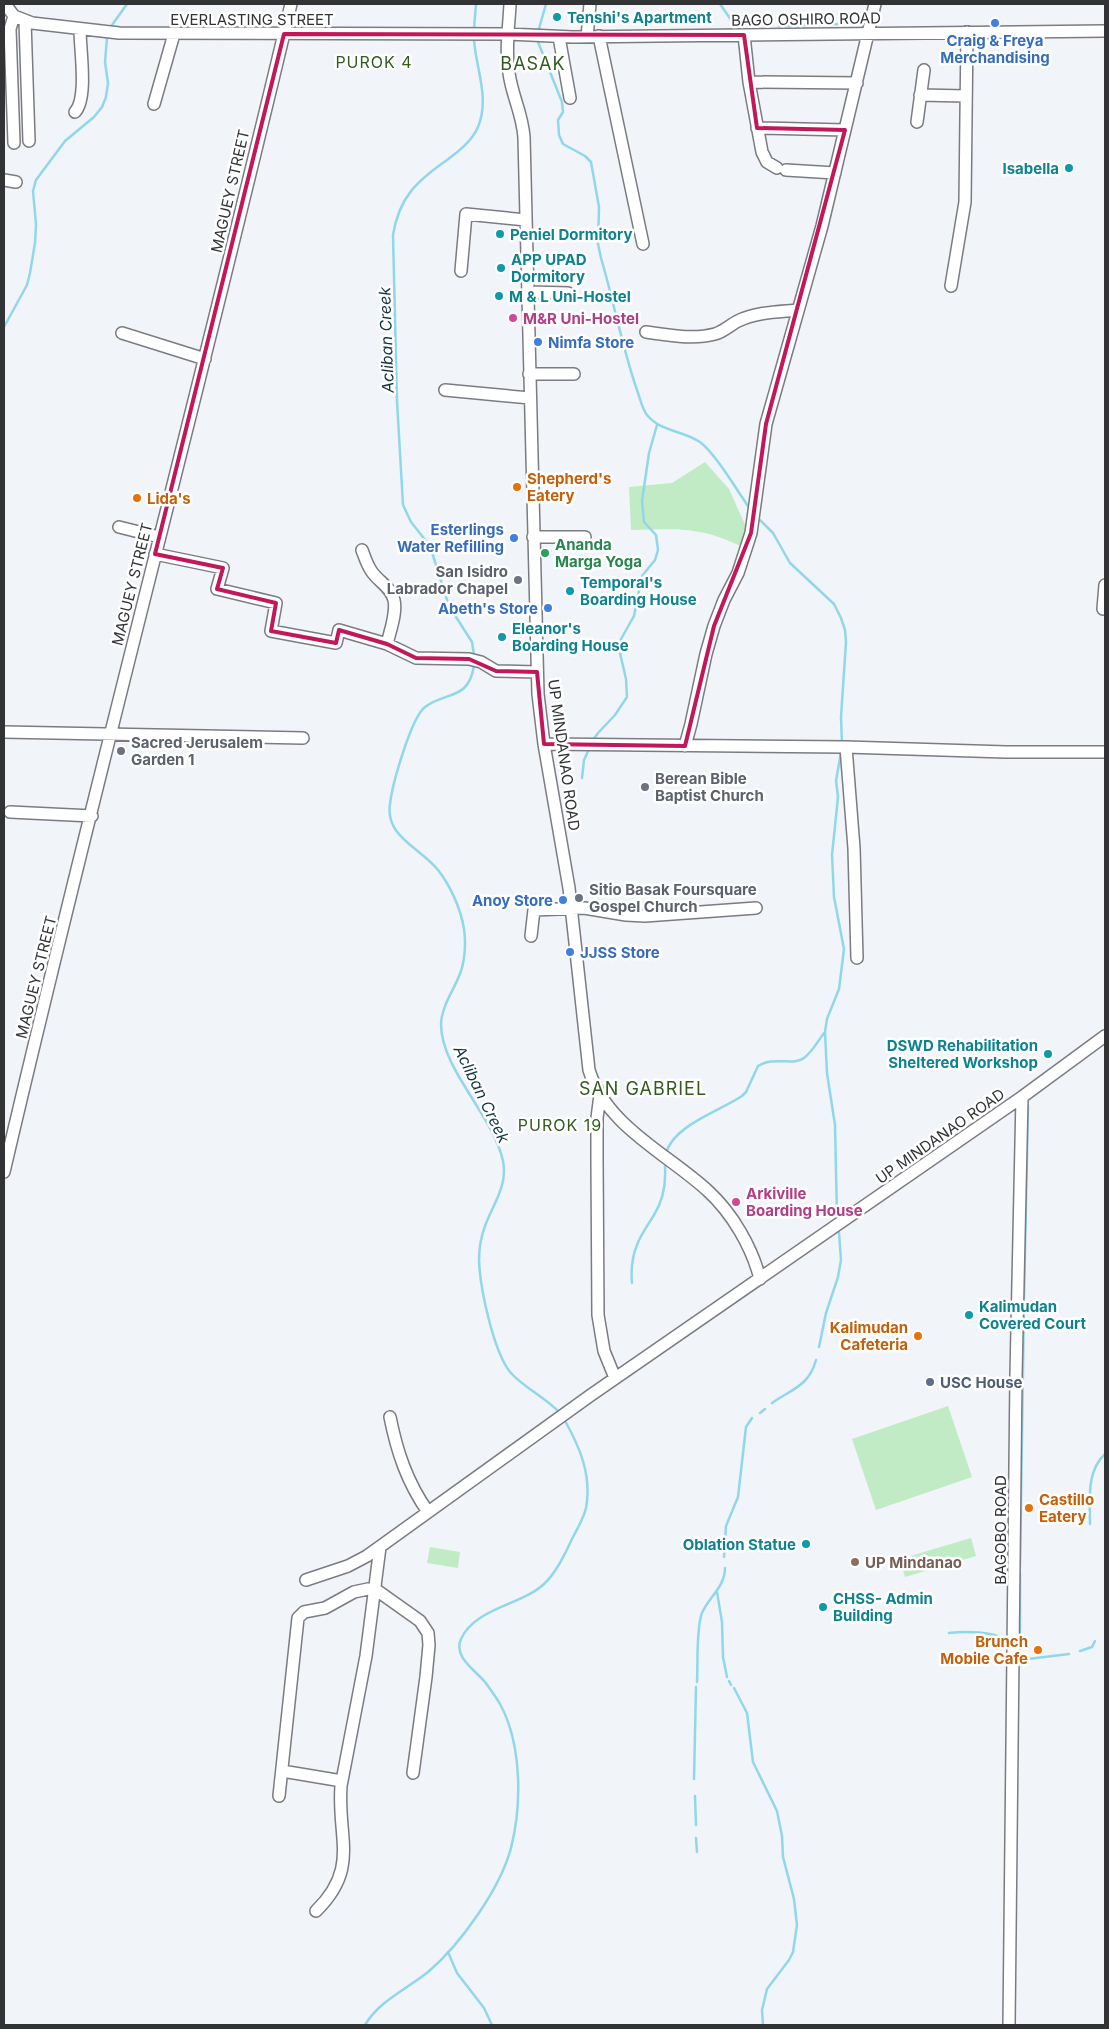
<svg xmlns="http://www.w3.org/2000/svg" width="1109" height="2029" font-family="Inter,sans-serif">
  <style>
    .garden { fill: #c1ebc5 }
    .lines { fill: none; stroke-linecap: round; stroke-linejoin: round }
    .stream { stroke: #91d7ea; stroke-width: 2.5 }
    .minor-casing { stroke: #7a7c81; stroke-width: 14 }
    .minor { stroke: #fff; stroke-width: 11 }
    .marked { fill: none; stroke: #c2185b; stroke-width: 4; stroke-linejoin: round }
    .culture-dot { fill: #0f9aa8; stroke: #fff; stroke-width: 2 }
    .shop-dot { fill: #3f7fe0; stroke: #fff; stroke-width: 2 }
    .hotel-dot { fill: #d1479c; stroke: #fff; stroke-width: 2 }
    .food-dot { fill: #e8710a; stroke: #fff; stroke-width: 2 }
    .leisure-dot { fill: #2e9e5b; stroke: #fff; stroke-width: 2 }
    .worship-dot { fill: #6b7280; stroke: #fff; stroke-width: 2 }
    .service-dot { fill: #5c6f8a; stroke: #fff; stroke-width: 2 }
    .education-dot { fill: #8d6e63; stroke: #fff; stroke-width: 2 }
    .labels { text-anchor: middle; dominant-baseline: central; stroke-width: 5; stroke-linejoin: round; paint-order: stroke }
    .culture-label { font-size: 15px; font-weight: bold; fill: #0d838f; stroke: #fff; text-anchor: start }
    .street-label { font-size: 15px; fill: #323335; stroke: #fff }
    .shop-label { font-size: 15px; font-weight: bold; fill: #366cbe; stroke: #fff; text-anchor: end }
    .hotel-label { font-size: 15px; font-weight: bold; fill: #b23c85; stroke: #fff; text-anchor: start }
    .food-label { font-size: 15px; font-weight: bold; fill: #c56008; stroke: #fff; text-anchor: start }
    .leisure-label { font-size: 15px; font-weight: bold; fill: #27864d; stroke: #fff; text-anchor: start }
    .worship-label { font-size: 15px; font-weight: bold; fill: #5b616d; stroke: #fff; text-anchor: start }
    .service-label { font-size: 15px; font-weight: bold; fill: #4e5e75; stroke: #fff; text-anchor: start }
    .education-label { font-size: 15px; font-weight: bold; fill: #785e54; stroke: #fff; text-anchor: start }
    .neighbourhood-label { font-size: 16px; letter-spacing: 1px; fill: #315b1f; stroke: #fff }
    .water-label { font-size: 16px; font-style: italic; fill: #12343d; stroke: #fff }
    .quarter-label { font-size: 18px; letter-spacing: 1px; fill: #315b1f; stroke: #fff }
  </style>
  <rect width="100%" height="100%" fill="#f1f4f9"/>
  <!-- garden -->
  <path class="garden" d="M 705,462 L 729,489 L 747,529 L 742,547 C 701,526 676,529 631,530 L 629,487 L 672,483 Z
    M 948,1406 L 972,1477 L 876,1510 L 852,1439 Z
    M 971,1538 L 976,1556 L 905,1577 L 900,1559 Z
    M 430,1547 L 460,1552 L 458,1568 L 427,1563 Z"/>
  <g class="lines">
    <!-- stream -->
    <path class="stream" d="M 720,4 L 736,27
      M 779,26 L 839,24
      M 110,28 L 127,4
      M 474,29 L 476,4
      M 538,32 L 546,4
      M 474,40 C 476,69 490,98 478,127 C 472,141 459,151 447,160 C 417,181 399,197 393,235 L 397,401 L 403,505 L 411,522 L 430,546 L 449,606 L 472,642 L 474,655
      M 538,42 L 562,102 L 563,112 L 558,120 L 559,135 L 563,144 L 585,156 L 591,162 L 599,207 L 598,244 L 601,258 C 614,302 622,347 637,390 C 640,398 642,409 647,415 C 661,432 682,430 700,442 C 715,453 738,492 750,509
      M 4,327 L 27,285 L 30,273 L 35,243 L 36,224 L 33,191 L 36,180 L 65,141 L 94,117 L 102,107 L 106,97 L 108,83 L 105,62 L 107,38
      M 758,518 L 773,533 L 790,563 L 834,604 L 841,618 L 845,630 L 846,642 L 841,717 L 842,743
      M 474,665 C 469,701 446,691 425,707 C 411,718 392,785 390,804 C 385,837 420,847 438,870 C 450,885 461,909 464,929 C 466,942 465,959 461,971 C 455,989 442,1004 441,1024 C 441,1069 493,1115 503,1161 C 508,1186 493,1204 485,1226 C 481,1237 479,1249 479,1260 C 480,1288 493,1350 510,1372 C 524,1388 545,1397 560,1413
      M 593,740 L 598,733 L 615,715 L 627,697 L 626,679 L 620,653 L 621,639 L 634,616 L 642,576 L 655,560 L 658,550 L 656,535 L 644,522 L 642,501 L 649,453 L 657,425
      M 582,778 L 584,760 L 589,749
      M 666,1153 C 674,1125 720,1111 742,1096 L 746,1092 L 758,1066 C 773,1056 794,1066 804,1058 C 812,1052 818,1041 824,1033
      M 837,1217 L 835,1125 L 827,1073 L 825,1032 L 827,1019 L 839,989 L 844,949 L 834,897 L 832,855 L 838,797 L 836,781 L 841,752
      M 632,1283 C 631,1271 632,1257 637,1245 C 641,1234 648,1225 654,1215 C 663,1201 666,1183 665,1166
      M 1024,1298 L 1028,1106
      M 819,1347 L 826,1313 L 838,1277 L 841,1260 L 839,1233
      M 772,1403 C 792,1389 809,1386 816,1360
      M 760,1413 L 765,1409
      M 1090,1524 C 1090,1501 1086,1471 1105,1454
      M 724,1557 L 726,1526 L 738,1497 L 746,1427 L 752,1418
      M 1020,1567 L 1024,1302
      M 717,1592 L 722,1622 L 723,1657 L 727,1677
      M 949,1633 C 964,1631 995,1631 1007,1641 L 1008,1653
      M 1020,1640 L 1020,1574
      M 1020,1644 L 1020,1660 L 1069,1654
      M 1080,1651 L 1092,1647 L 1095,1641
      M 729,1681 L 731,1685
      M 697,1682 C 698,1664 696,1628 702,1613 C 709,1597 725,1587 725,1568
      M 734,1688 L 747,1713 L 753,1762 L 777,1811 L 782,1836 L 783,1857 L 794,1899 L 797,1925 L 793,1952 L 789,1960 L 767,1989 L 762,2010 L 763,2025
      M 694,1779 L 696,1687
      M 695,1796 L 696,1825
      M 696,1838 L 697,1852
      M 448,1952 L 457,1973 L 484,2008 L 492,2025
      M 365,2025 C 379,2001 407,1989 428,1972 C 460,1945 500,1889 511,1848 C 522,1805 522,1744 500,1704 C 496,1697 490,1689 485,1682 C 475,1670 453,1657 461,1639 C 475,1608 522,1605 544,1584 C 556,1573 565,1554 572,1539 C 577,1529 583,1520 586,1508 C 592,1476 580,1447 564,1419"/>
    <defs>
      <path id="minor" d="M 5,4 L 14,16 L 32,23 L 119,33 L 508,34 L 573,37 L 1105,31
        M 510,4 C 509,27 505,50 509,73 C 512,96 522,112 524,137 L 538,694 L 544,744 L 569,888 L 589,1070 C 606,1126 668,1154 708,1191 C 732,1213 752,1247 760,1279
        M 25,21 L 29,141
        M 744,35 L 749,82 L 762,152 L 767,162 L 777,168
        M 599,36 L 643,244
        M 559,37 L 570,98
        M 587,37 L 590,4
        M 749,82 L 857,83
        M 920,95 L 966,96
        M 154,104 L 174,34
        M 75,112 C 88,98 80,50 80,30
        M 917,122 L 924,70
        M 757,128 L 845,130
        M 14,143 L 10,29 L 14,16
        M 786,170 L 835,173
        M 4,180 L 16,182
        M 461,271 L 466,214 L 526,220
        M 951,286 L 965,202 L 967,32
        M 528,292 L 568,293
        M 646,332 C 668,335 693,340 715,334 C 723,332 730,325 738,321 C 756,312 778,312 798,310
        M 122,333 L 205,359
        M 529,374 L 574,374
        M 445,390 L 530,398
        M 119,527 L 159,537
        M 533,537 L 585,537
        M 362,550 C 365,558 367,565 372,572 C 379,582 391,587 394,600 C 397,613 390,631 387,644
        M 155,554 L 223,568 L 217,589 L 276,603 L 271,631 L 336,643 L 339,630 L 387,644 L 416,658 L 469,659 L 481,662 L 496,671 L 537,672
        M 1103,609 L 1105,585
        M 4,732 L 303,738
        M 544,744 L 846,747 L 1006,752 L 1105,752
        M 685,746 L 691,724 L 706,654 L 714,626 L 724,600 L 738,573 L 751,533 L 766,424 L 822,226 L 875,4
        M 846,747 L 854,848 L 857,958
        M 10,812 L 92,816
        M 531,936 L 534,910 L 584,908 L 626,915 L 645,916 L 756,908
        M 600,1095 L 597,1118 L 597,1160 L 598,1315 L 604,1351 L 615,1378
        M 4,1172 C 95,781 199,394 291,4
        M 390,1417 C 397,1452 407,1482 428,1512
        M 306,1580 L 348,1566 L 367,1556 L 591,1395 L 1022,1097 L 1105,1036
        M 282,1771 L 342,1781
        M 279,1796 L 298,1618 L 304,1612 L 325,1608 L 354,1592 L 368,1589 L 375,1589 L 420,1621 L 428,1633 L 429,1645 L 426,1677 L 413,1773
        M 316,1911 C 360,1868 337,1838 341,1786 L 366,1656 L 380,1547
        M 1009,2025 L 1016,1375 L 1022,1097"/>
    </defs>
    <!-- minor casing -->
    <use href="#minor" class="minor-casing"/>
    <!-- minor -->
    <use href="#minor" class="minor"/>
  </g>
  <!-- marked area -->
  <path class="marked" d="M 284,34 L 744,35 L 757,128 L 845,130 L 766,424 L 751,533 L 714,626 L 685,746 L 544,744 L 537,672 L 496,671 L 469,659 L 416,658 L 387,644 L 339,630 L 336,643 L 271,631 L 276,603 L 217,589 L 223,568 L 155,554 Z"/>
  <!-- markers -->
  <g class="culture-dot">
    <circle cx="557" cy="17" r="5"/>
    <circle cx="1069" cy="168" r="5"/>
    <circle cx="500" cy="234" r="5"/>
    <circle cx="501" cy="268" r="5"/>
    <circle cx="499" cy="296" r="5"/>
    <circle cx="570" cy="591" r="5"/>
    <circle cx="502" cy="637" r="5"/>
    <circle cx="1048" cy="1054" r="5"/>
    <circle cx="969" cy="1315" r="5"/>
    <circle cx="806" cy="1544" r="5"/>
    <circle cx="823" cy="1607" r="5"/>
  </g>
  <g class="shop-dot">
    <circle cx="995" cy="23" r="5"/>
    <circle cx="538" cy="342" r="5"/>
    <circle cx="514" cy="538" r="5"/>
    <circle cx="548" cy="608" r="5"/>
    <circle cx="563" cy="900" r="5"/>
    <circle cx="570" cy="952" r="5"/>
  </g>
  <g class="hotel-dot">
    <circle cx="513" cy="318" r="5"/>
    <circle cx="736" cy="1202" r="5"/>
  </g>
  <g class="food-dot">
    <circle cx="517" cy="487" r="5"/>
    <circle cx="137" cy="498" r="5"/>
    <circle cx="918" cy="1336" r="5"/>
    <circle cx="1029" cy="1508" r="5"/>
    <circle cx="1038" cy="1650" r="5"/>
  </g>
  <circle class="leisure-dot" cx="545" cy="553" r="5"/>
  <g class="worship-dot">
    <circle cx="518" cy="580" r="5"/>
    <circle cx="121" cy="751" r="5"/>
    <circle cx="645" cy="787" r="5"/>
    <circle cx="579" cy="898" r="5"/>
  </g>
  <circle class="service-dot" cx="930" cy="1382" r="5"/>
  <circle class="education-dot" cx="855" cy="1562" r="5"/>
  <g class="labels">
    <!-- culture labels -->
    <g class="culture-label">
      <text x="567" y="17">Tenshi's Apartment</text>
      <text x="1059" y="168" text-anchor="end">Isabella</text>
      <text x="510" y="234">Peniel Dormitory</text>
      <text x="511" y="259">APP UPAD<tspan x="511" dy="17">Dormitory</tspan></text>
      <text x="509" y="296">M &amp; L Uni-Hostel</text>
      <text x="580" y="582">Temporal's<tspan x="580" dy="17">Boarding House</tspan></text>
      <text x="512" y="628">Eleanor's<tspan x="512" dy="17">Boarding House</tspan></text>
      <text x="1038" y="1045" text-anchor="end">DSWD Rehabilitation<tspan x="1038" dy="17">Sheltered Workshop</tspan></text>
      <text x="979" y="1306">Kalimudan<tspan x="979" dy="17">Covered Court</tspan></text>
      <text x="796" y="1544" text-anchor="end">Oblation Statue</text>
      <text x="833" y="1598">CHSS- Admin<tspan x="833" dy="17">Building</tspan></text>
    </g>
    <!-- street labels -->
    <g class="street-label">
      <text x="252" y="19">EVERLASTING STREET</text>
      <text transform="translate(806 19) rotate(-1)">BAGO OSHIRO ROAD</text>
      <text transform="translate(230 191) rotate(-77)">MAGUEY STREET</text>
      <text transform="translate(132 584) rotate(-76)">MAGUEY STREET</text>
      <text transform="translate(564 755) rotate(82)">UP MINDANAO ROAD</text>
      <text transform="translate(36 977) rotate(-76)">MAGUEY STREET</text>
      <text transform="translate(940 1136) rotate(-35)">UP MINDANAO ROAD</text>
      <text transform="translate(1000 1530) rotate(-90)">BAGOBO ROAD</text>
    </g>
    <!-- shop labels -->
    <g class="shop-label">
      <text x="995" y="40" text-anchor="middle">Craig &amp; Freya<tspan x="995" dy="17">Merchandising</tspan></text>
      <text x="548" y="342" text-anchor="start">Nimfa Store</text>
      <text x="504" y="529">Esterlings<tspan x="504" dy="17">Water Refilling</tspan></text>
      <text x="538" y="608">Abeth's Store</text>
      <text x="553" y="900">Anoy Store</text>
      <text x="580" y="952" text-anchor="start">JJSS Store</text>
    </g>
    <!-- hotel labels -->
    <g class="hotel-label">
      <text x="523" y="318">M&amp;R Uni-Hostel</text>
      <text x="746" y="1193">Arkiville<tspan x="746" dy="17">Boarding House</tspan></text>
    </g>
    <!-- food labels -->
    <g class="food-label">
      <text x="527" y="478">Shepherd's<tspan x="527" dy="17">Eatery</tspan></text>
      <text x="147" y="498">Lida's</text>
      <text x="908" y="1327" text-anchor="end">Kalimudan<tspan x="908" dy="17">Cafeteria</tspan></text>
      <text x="1039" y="1499">Castillo<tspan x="1039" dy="17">Eatery</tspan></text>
      <text x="1028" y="1641" text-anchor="end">Brunch<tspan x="1028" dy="17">Mobile Cafe</tspan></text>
    </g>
    <!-- leisure labels -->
    <g class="leisure-label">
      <text x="555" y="544">Ananda<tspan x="555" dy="17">Marga Yoga</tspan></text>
    </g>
    <!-- worship labels -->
    <g class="worship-label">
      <text x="508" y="571" text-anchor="end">San Isidro<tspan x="508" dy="17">Labrador Chapel</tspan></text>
      <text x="131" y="742">Sacred Jerusalem<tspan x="131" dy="17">Garden 1</tspan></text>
      <text x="655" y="778">Berean Bible<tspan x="655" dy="17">Baptist Church</tspan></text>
      <text x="589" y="889">Sitio Basak Foursquare<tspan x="589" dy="17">Gospel Church</tspan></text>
    </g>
    <!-- service labels -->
    <g class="service-label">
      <text x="940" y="1382">USC House</text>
    </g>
    <!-- education labels -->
    <g class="education-label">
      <text x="865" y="1562">UP Mindanao</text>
    </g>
    <!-- neighbourhood labels -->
    <g class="neighbourhood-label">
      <text x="374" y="62">PUROK 4</text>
      <text x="560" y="1125">PUROK 19</text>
    </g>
    <!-- water labels -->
    <g class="water-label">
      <text transform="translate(386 340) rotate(-92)">Acliban Creek</text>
      <text transform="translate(482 1094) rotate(64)">Acliban Creek</text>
    </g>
    <!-- quarter labels -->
    <g class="quarter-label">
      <text x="533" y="63">BASAK</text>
      <text x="643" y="1088">SAN GABRIEL</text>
    </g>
  </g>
  <!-- border -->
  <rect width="1109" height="2029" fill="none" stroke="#323335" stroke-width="10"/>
</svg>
